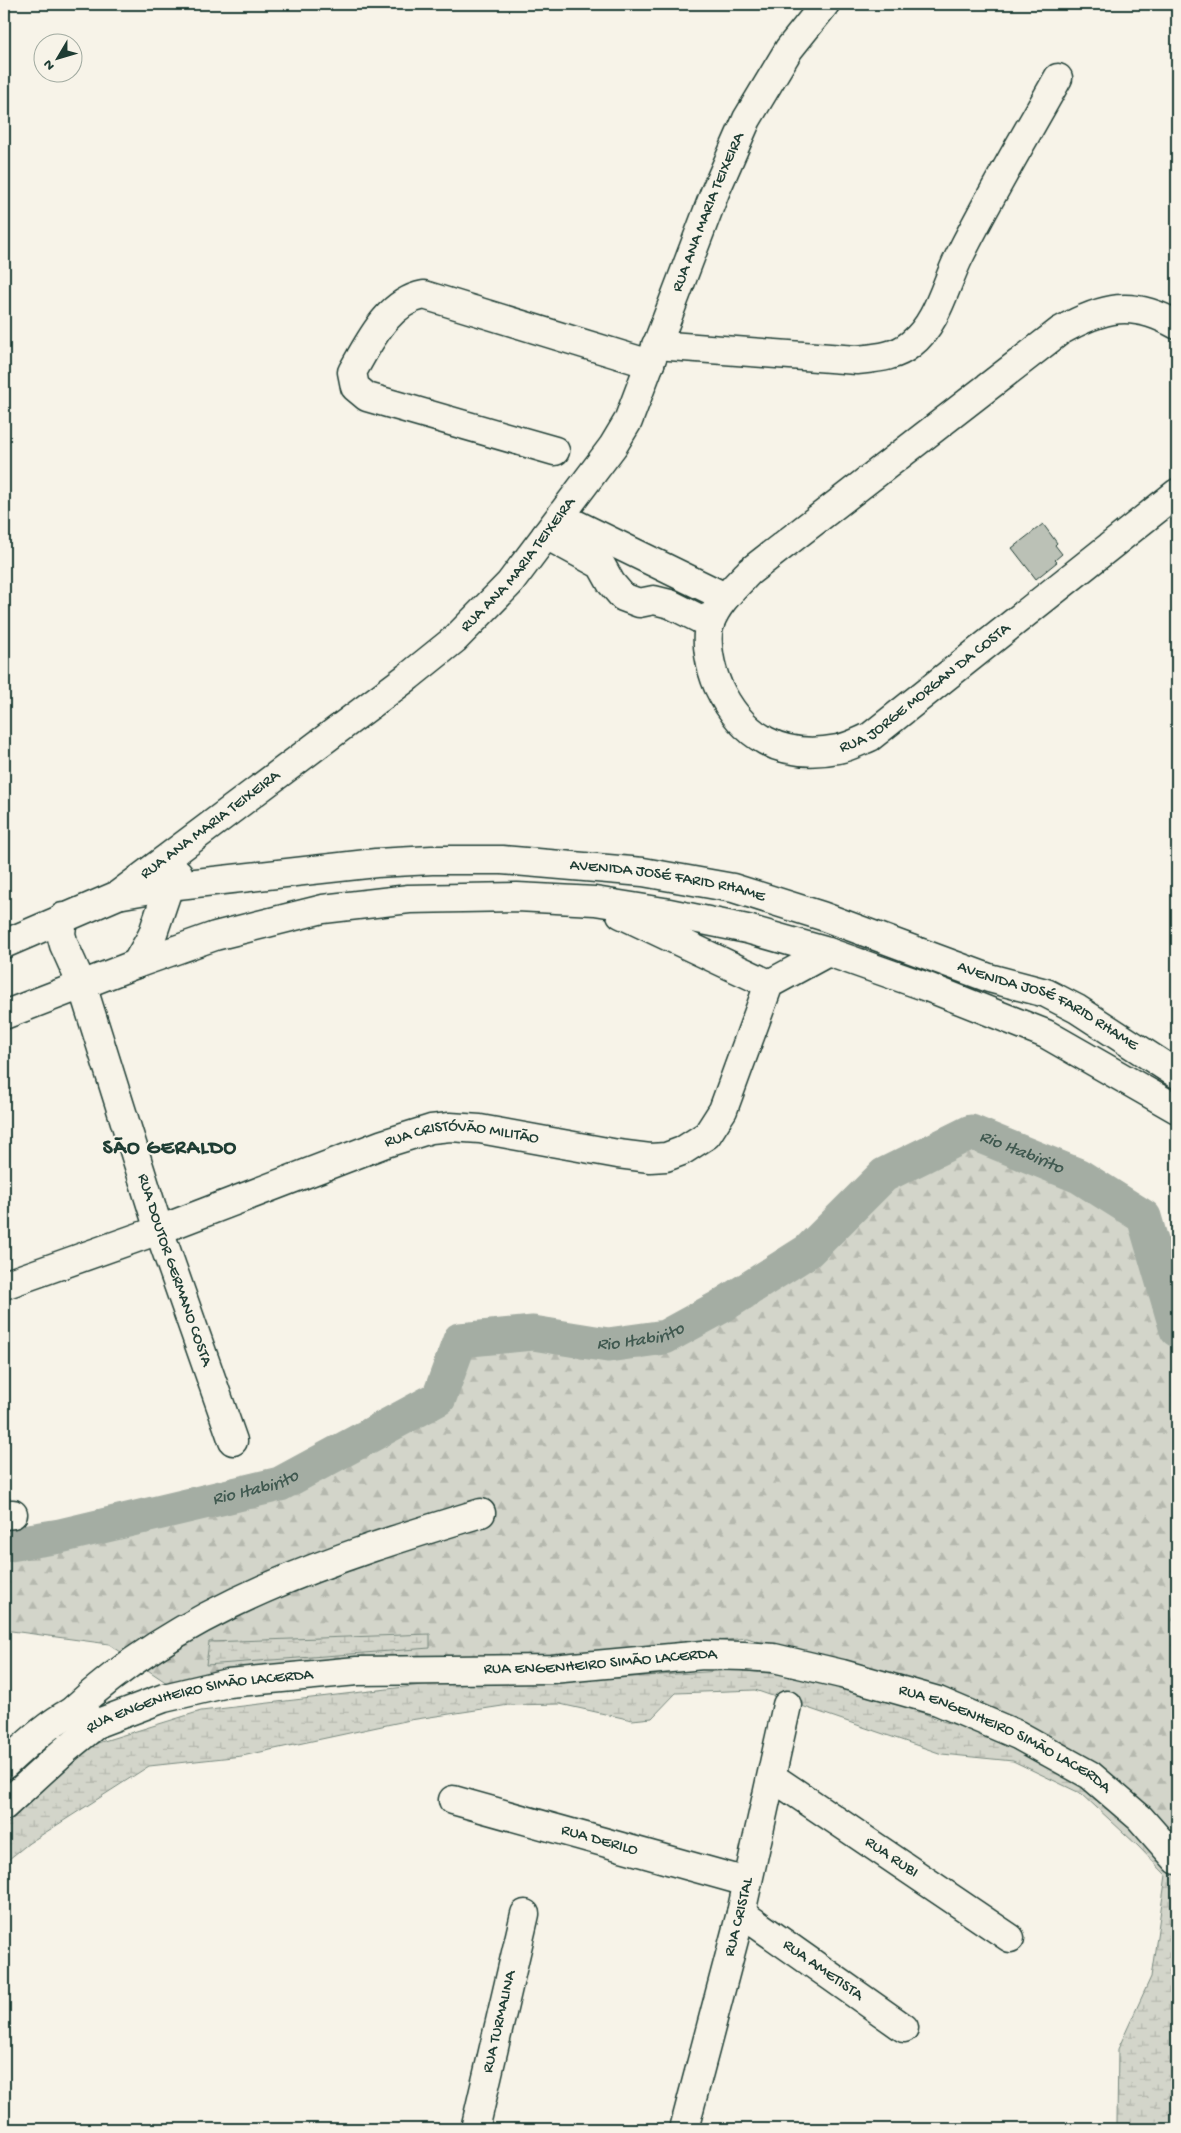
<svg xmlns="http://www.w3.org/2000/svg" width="1181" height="2133" font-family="'Gochi Hand',sans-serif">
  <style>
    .forest { fill: url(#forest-firs); stroke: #79897f }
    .wetland { fill: url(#wetland-marsh); stroke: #79897f }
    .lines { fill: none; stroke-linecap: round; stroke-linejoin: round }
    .river { stroke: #a4ada3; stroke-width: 35 }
    .building { fill: #bbc1b6; stroke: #1f3d34 }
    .minor-casing { stroke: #1f3d34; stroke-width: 31 }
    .minor { stroke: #f7f3e8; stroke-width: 28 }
    .labels { text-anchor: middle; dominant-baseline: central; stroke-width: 4; stroke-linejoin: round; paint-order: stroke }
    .street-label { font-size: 16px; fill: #1f3d34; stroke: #f7f3e8 }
    .water-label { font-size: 18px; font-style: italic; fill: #405950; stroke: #f7f3e8 }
    .district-label { font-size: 21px; font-weight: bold; letter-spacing: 1px; fill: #1f3d34; stroke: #f7f3e8 }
  </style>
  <defs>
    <pattern id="forest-firs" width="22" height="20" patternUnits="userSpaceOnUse" patternTransform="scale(1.25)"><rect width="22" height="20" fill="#d3d5ca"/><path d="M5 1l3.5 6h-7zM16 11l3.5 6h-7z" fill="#b5b8ae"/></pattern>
    <pattern id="wetland-marsh" width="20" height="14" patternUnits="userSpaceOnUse" patternTransform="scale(1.25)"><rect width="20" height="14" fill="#d3d5ca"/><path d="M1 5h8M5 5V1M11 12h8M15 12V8" fill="none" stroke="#b5b8ae"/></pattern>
  </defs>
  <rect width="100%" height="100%" fill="#f7f3e8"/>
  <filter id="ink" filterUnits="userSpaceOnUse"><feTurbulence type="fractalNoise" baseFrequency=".02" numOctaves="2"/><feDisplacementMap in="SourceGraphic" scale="10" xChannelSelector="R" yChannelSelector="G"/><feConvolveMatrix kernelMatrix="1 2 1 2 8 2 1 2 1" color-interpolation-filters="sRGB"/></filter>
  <g filter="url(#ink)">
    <!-- forest -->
    <path class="forest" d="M 971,1132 L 1079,1176 L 1144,1217 L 1177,1330 L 1177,1844 L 931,1696 L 747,1638 L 545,1658 L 352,1663 L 167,1683 L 109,1644 L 4,1630 L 4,1545 L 60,1536 L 280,1484 L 439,1398 L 460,1340 L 533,1333 L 608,1345 L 665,1337 L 720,1307 L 808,1251 L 884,1175 Z"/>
    <!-- wetland -->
    <path class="wetland" d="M 430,1634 L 430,1648 L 206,1665 L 209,1642 Z
      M 734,1670 L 846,1680 L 942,1721 L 989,1734 L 1135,1798 L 1177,1835 L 1177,2129 L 1121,2129 L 1117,2123 L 1118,2049 L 1151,1977 L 1166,1875 L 1138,1846 L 1082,1794 L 1013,1761 L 942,1754 L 755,1690 L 676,1693 L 652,1718 L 632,1720 L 560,1704 L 509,1705 L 410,1720 L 242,1756 L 149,1766 L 29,1843 L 4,1863 L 4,1827 L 91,1745 L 201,1711 L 447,1682 L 618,1678 Z"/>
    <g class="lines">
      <!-- river -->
      <path class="river" id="s1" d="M 4,1545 L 60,1536 L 280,1484 L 439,1398 L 460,1340 L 533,1333 L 608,1345 L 665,1337 L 720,1307 L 808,1251 L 884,1175 L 971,1132 L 1079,1176 L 1144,1217 L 1177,1330"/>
    </g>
    <!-- building -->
    <path class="building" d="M 1043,524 L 1057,543 L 1055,545 L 1062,554 L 1055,560 L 1057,562 L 1036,579 L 1012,548 Z"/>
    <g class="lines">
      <defs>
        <g id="minor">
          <path id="s2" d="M 1177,325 C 1132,299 1103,307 1060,331 L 749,572 C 735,587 717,603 710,623 C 704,641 711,670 718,686 C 742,737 781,760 838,749 C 849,747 860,741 870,737 L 1177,493"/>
          <path d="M 656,345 L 857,360 C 876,358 896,357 911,344 C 938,323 945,284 960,255 C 990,195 1025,137 1058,78"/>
          <path d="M 555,451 L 367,397 L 355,387 L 352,372 C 369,343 387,302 424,295 L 650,364"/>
          <path d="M 561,517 L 725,597"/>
          <path d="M 546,535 L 601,565 L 611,583 L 623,597 L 639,603 L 654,600 L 670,604 L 710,624"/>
          <path id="s3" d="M 123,894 L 169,886 L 376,863 L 432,860 L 502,860 L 643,872 L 733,888 L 822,916 L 989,978 L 1046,993 L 1077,1009 L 1177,1074"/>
          <path d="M 621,914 L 769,984"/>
          <path id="s4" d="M 63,917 L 61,934 L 64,945 L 82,985 L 159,1230 L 233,1441"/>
          <path id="s5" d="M 4,944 L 118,895 L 409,676 L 455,639 L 510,583 L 613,446 L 628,421 L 715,192 L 747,119 L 789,49 L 825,4"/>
          <path d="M 136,964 L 152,936 L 169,886 L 178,873"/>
          <path d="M 4,1015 L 136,964 L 215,936 L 323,909 L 409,899 L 517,897 L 595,901 L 664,912 L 747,929 L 828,952 L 930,988 L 1046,1034 L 1177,1109"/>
          <path id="s6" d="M 4,1285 L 159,1230 L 383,1144 L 431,1129 L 450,1127 L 480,1129 L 618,1154 L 650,1158 L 666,1157 L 682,1151 L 707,1135 L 723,1110 L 769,984 L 828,952"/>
          <path d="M 4,1515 L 13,1514"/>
          <path d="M 71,1712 C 184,1605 336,1557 481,1513"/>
          <path d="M 4,1765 C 25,1746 46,1725 71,1712 L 88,1717"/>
          <path id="s7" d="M 772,1777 L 1010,1938"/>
          <path id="s8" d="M 453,1800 L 747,1882"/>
          <path id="s9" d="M 4,1806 L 65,1750 L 98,1723 L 164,1698 L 228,1683 L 357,1671 L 552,1669 L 703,1655 L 744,1656 L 774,1658 L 842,1674 L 938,1701 L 1018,1735 L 1090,1775 L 1140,1818 L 1177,1860"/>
          <path id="s10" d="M 741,1913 L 904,2028"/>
          <path id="s11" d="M 475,2129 L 525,1914"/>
          <path id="s12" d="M 684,2129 L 741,1913 L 787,1705"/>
        </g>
      </defs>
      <!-- minor casing -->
      <use href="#minor" class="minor-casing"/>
      <!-- minor -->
      <use href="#minor" class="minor"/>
    </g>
  </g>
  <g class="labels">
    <!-- street labels -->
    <g class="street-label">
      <text stroke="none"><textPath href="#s5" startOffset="1050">RUA ANA MARIA TEIXEIRA</textPath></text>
      <text stroke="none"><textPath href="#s5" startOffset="645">RUA ANA MARIA TEIXEIRA</textPath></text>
      <text stroke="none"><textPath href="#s2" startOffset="902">RUA JORGE MORGAN DA COSTA</textPath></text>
      <text stroke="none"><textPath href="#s5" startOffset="240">RUA ANA MARIA TEIXEIRA</textPath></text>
      <text stroke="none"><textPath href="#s3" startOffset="548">AVENIDA JOSÉ FARID RHAME</textPath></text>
      <text stroke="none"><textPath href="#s3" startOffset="951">AVENIDA JOSÉ FARID RHAME</textPath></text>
      <text stroke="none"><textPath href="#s6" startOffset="485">RUA CRISTÓVÃO MILITÃO</textPath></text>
      <text stroke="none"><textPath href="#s4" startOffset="372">RUA DOUTOR GERMANO COSTA</textPath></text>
      <text stroke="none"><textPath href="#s9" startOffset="635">RUA ENGENHEIRO SIMÃO LACERDA</textPath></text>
      <text stroke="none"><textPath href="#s9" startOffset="230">RUA ENGENHEIRO SIMÃO LACERDA</textPath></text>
      <text stroke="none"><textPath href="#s9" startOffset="1055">RUA ENGENHEIRO SIMÃO LACERDA</textPath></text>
      <text stroke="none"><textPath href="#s8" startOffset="152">RUA DERILO</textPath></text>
      <text stroke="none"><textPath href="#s7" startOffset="144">RUA RUBI</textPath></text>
      <text stroke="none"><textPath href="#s12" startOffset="219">RUA CRISTAL</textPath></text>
      <text stroke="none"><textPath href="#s10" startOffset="100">RUA AMETISTA</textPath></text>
      <text stroke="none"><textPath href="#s11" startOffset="110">RUA TURMALINA</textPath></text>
    </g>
    <!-- water labels -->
    <g class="water-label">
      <text stroke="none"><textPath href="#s1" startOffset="1158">Rio Itabirito</textPath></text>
      <text stroke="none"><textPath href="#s1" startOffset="708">Rio Itabirito</textPath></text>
      <text stroke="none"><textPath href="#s1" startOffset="258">Rio Itabirito</textPath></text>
    </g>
    <!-- district labels -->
    <g class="district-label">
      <text x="170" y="1149">SÃO GERALDO</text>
    </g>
  </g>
  <!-- margin -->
  <rect width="1181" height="2133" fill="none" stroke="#f7f3e8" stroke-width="20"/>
  <rect x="10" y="10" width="1161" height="2113" fill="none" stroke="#1f3d34" stroke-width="2" filter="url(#ink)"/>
  <!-- north arrow -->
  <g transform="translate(58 58) rotate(232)"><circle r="24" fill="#f7f3e8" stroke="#a1aaa0"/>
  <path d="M0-4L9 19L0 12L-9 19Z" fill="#1f3d34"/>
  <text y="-8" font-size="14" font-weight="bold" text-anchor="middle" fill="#1f3d34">N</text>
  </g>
</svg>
